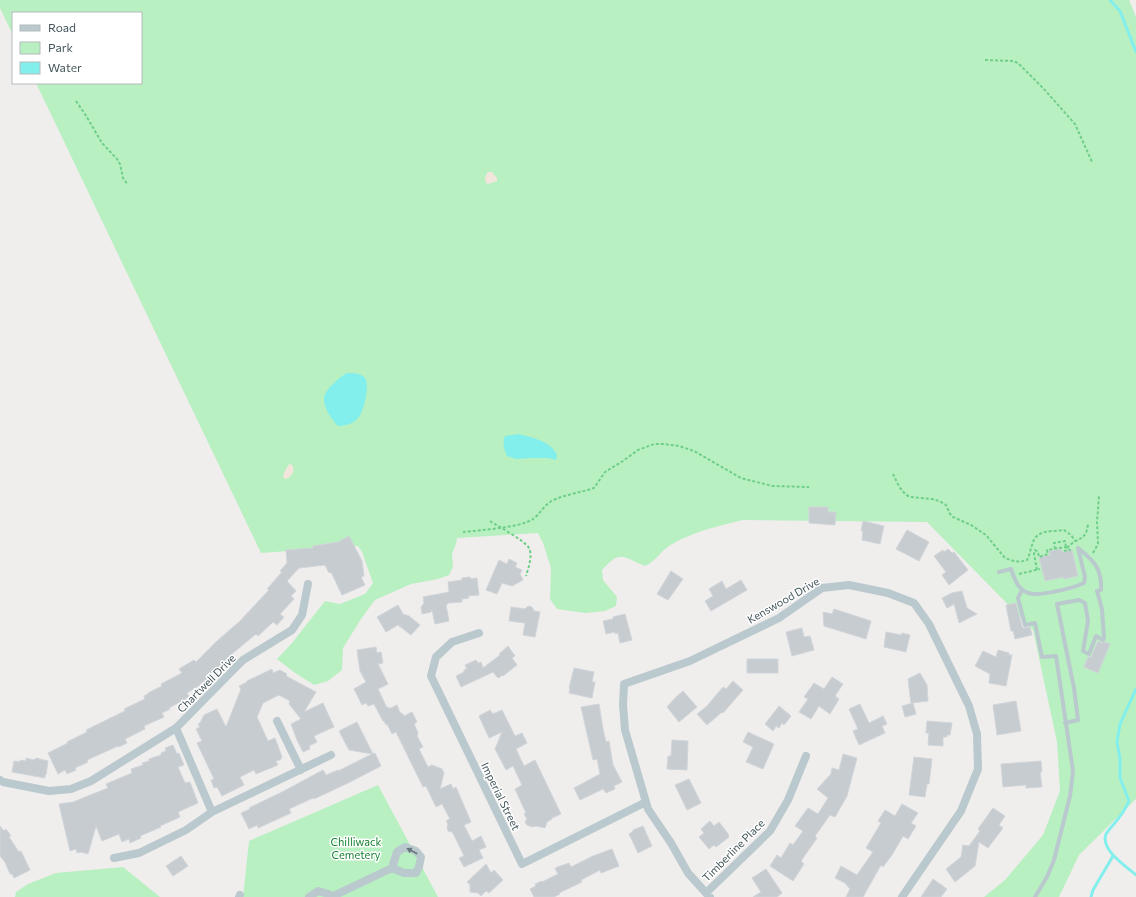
<svg xmlns="http://www.w3.org/2000/svg" width="1136" height="897" font-family="Commissioner,sans-serif">
  <style>
    .green { fill: #b8f0c1 }
    .sand { fill: #f2e6dc }
    .water { fill: #83efec }
    .lines { fill: none; stroke-linecap: round; stroke-linejoin: round }
    .stream { stroke: #83efec; stroke-width: 3 }
    .building { fill: #c6ccd0; stroke: #d1d5d9 }
    .path { stroke: #6fcf89; stroke-width: 2; stroke-dasharray: 3 2; stroke-linecap: butt }
    .lane { stroke: #bac9cd; stroke-width: 4 }
    .street { stroke: #bac9cd; stroke-width: 8 }
    .oneway { fill: #67787d }
    .labels { text-anchor: middle; dominant-baseline: central; stroke-width: 3; stroke-linejoin: round; paint-order: stroke }
    .street-label { font-size: 11px; fill: #44565b; stroke: #fff }
    .park-label { font-size: 11px; fill: #137f2f; stroke: #fff }
  </style>
  <rect width="100%" height="100%" fill="#f0eded"/>
  <!-- green -->
  <path class="green" d="M 0,0 L 1129,0 L 1136,17 L 1136,799 L 1079,855 L 1059,897 L 984,897 L 1005,880 L 1043,835 L 1060,791 L 1057,742 L 1033,630 L 927,522 L 743,520 C 718,526 691,532 669,546 C 660,552 655,562 645,566 C 622,557 621,549 602,570 L 603,580 L 617,597 L 616,606 L 605,611 L 585,613 L 557,609 L 550,599 L 551,568 L 543,543 L 538,533 L 457,538 L 456,544 L 452,554 L 453,567 L 449,575 L 438,579 L 411,584 L 375,600 L 361,619 L 343,648 L 342,670 L 328,681 L 314,685 L 295,673 L 277,659 L 292,643 L 325,601 L 340,604 L 365,594 L 373,583 L 362,552 L 358,546 L 261,553 L 36,83 L 141,83 L 141,13 L 13,13 L 13,35 L 0,8 Z
    M 378,785 L 438,897 L 243,897 L 249,841 Z
    M 123,867 L 160,897 L 15,897 L 16,892 L 28,884 L 56,873 Z"/>
  <!-- sand -->
  <path class="sand" d="M 488,172 L 492,172 L 497,178 L 497,181 L 488,184 L 486,183 L 485,177 Z
    M 289,464 L 292,465 C 296,471 291,478 285,479 L 283,477 L 284,473 Z"/>
  <!-- water -->
  <path class="water" d="M 347,373 C 353,373 361,373 365,378 C 370,385 364,412 358,418 C 353,424 345,426 338,426 C 332,420 323,407 324,398 C 325,389 340,377 347,373 Z
    M 519,434 C 533,438 551,441 557,455 L 556,460 L 548,458 L 529,458 L 516,459 L 507,456 C 504,448 502,444 505,436 Z"/>
  <g class="lines">
    <!-- stream -->
    <path class="stream" d="M 1110,0 L 1120,11 L 1136,52
      M 1136,689 L 1120,724 L 1117,742 L 1120,759 L 1120,778 L 1129,801 C 1125,810 1120,817 1114,824 C 1111,827 1108,831 1106,834 C 1100,850 1126,866 1136,875
      M 1091,897 L 1093,890 L 1113,856"/>
  </g>
  <!-- building -->
  <path class="building" d="M 809,507 L 828,507 L 828,512 L 836,512 L 835,525 L 809,523 Z
    M 863,521 L 884,526 L 880,544 L 862,540 L 863,531 L 861,531 Z
    M 907,530 L 929,542 L 919,561 L 896,549 Z
    M 349,536 L 362,561 L 364,576 L 361,577 L 365,585 L 342,595 L 331,572 L 329,573 L 325,565 L 299,568 L 287,581 L 296,591 L 291,596 L 294,599 L 280,614 L 284,617 L 277,625 L 273,622 L 258,636 L 256,634 L 233,653 L 215,671 L 212,671 L 208,679 L 200,684 L 200,685 L 187,693 L 189,697 L 169,708 L 170,709 L 162,713 L 164,717 L 144,726 L 145,729 L 125,739 L 127,743 L 119,747 L 118,746 L 87,760 L 88,762 L 75,768 L 76,770 L 67,774 L 65,770 L 58,774 L 48,753 L 68,743 L 67,742 L 87,732 L 86,730 L 125,711 L 124,709 L 145,699 L 144,696 L 148,694 L 148,693 L 162,686 L 161,684 L 182,673 L 179,669 L 194,660 L 196,662 L 217,641 L 240,621 L 269,590 L 267,589 L 282,572 L 280,571 L 287,563 L 286,550 L 313,548 L 313,546 L 338,542 Z
    M 948,549 L 952,553 L 954,552 L 968,570 L 949,585 L 942,575 L 946,572 L 934,556 L 943,550 L 944,552 Z
    M 1061,549 L 1062,552 L 1072,550 L 1078,576 L 1064,579 L 1063,577 L 1045,581 L 1039,557 L 1050,555 L 1049,551 Z
    M 509,559 L 517,563 L 515,567 L 522,570 L 520,574 L 523,580 L 512,586 L 502,583 L 497,594 L 486,590 L 499,560 L 507,564 Z
    M 671,571 L 683,579 L 668,600 L 657,594 Z
    M 470,577 L 471,579 L 477,578 L 479,595 L 468,596 L 469,598 L 462,599 L 462,602 L 448,603 L 448,604 L 446,605 L 449,621 L 435,624 L 432,610 L 431,612 L 422,614 L 421,607 L 424,603 L 423,597 L 449,592 L 448,582 L 462,580 L 462,578 Z
    M 741,580 L 747,590 L 711,611 L 705,601 L 713,596 L 709,589 L 722,581 L 726,589 Z
    M 962,591 L 967,608 L 977,614 L 959,623 L 954,604 L 947,608 L 942,598 L 952,593 Z
    M 1016,603 L 1022,626 L 1023,628 L 1030,627 L 1032,635 L 1015,639 L 1013,631 L 1011,631 L 1006,605 Z
    M 398,605 L 403,614 L 409,616 L 420,625 L 411,635 L 398,625 L 386,632 L 377,617 Z
    M 528,606 L 532,607 L 534,611 L 540,612 L 535,637 L 523,635 L 525,623 L 509,621 L 511,607 L 525,609 Z
    M 834,609 L 871,621 L 866,639 L 824,626 L 823,612 L 832,614 Z
    M 625,614 L 632,640 L 620,643 L 618,633 L 615,634 L 615,632 L 606,634 L 603,621 L 613,619 L 613,617 Z
    M 802,628 L 804,637 L 810,636 L 814,650 L 792,656 L 786,632 Z
    M 886,632 L 901,635 L 902,633 L 910,635 L 906,652 L 884,647 Z
    M 1098,641 L 1102,643 L 1106,642 L 1110,644 L 1098,673 L 1084,667 L 1088,657 L 1091,657 L 1092,655 Z
    M 508,646 L 515,656 L 512,658 L 517,665 L 503,676 L 503,675 L 498,678 L 493,672 L 461,687 L 456,676 L 464,672 L 464,670 L 467,669 L 465,665 L 476,660 L 478,663 L 481,662 L 483,668 L 500,655 L 499,654 Z
    M 376,647 L 377,653 L 381,652 L 383,663 L 378,664 L 388,684 L 378,689 L 387,708 L 389,707 L 389,709 L 397,705 L 400,713 L 402,713 L 404,716 L 412,712 L 417,722 L 414,724 L 418,733 L 417,736 L 423,747 L 419,749 L 428,767 L 432,765 L 442,769 L 444,773 L 440,789 L 451,784 L 453,789 L 456,787 L 471,822 L 464,825 L 472,841 L 481,836 L 486,847 L 479,850 L 483,858 L 464,867 L 459,858 L 464,856 L 455,837 L 452,832 L 448,831 L 447,827 L 448,824 L 446,821 L 450,819 L 442,804 L 436,807 L 426,786 L 423,787 L 396,732 L 392,734 L 387,724 L 386,725 L 384,721 L 383,721 L 374,704 L 368,706 L 366,703 L 362,705 L 354,689 L 366,682 L 360,671 L 357,650 Z
    M 998,650 L 1009,653 L 1009,655 L 1012,655 L 1006,686 L 989,683 L 990,674 L 975,666 L 983,651 L 996,657 Z
    M 747,659 L 778,659 L 778,673 L 747,673 Z
    M 574,668 L 594,672 L 592,682 L 595,682 L 592,698 L 569,693 L 570,688 L 569,688 Z
    M 272,669 L 273,673 L 280,670 L 287,674 L 286,676 L 316,692 L 304,712 L 323,703 L 334,727 L 314,736 L 317,742 L 309,746 L 310,749 L 303,752 L 297,740 L 291,724 L 301,719 L 289,704 L 290,701 L 279,695 L 263,703 L 257,717 L 268,741 L 275,738 L 282,757 L 280,760 L 276,761 L 278,765 L 256,774 L 254,770 L 240,777 L 244,785 L 222,796 L 217,787 L 214,788 L 211,780 L 214,779 L 197,743 L 202,741 L 196,729 L 200,727 L 198,724 L 200,723 L 204,715 L 217,709 L 226,727 L 241,689 L 239,686 L 247,682 L 247,681 Z
    M 920,673 L 927,685 L 928,701 L 911,703 L 908,679 Z
    M 832,677 L 843,684 L 835,696 L 839,699 L 830,714 L 819,706 L 811,719 L 799,712 L 808,699 L 804,697 L 814,683 L 824,689 Z
    M 733,681 L 743,690 L 723,713 L 722,712 L 707,725 L 697,714 L 707,706 L 723,687 L 726,689 Z
    M 683,691 L 697,707 L 679,722 L 667,707 L 675,698 Z
    M 1016,701 L 1021,731 L 997,735 L 993,705 Z
    M 913,703 L 916,714 L 905,717 L 902,706 Z
    M 599,704 L 603,729 L 606,742 L 609,741 L 613,765 L 622,782 L 614,786 L 615,789 L 606,793 L 603,789 L 580,800 L 574,788 L 600,774 L 597,759 L 593,760 L 581,707 Z
    M 860,704 L 869,723 L 883,716 L 887,724 L 882,726 L 885,733 L 859,745 L 853,731 L 858,729 L 849,709 Z
    M 779,706 L 791,716 L 784,725 L 782,723 L 779,728 L 776,726 L 773,731 L 765,724 Z
    M 490,710 L 493,714 L 502,710 L 515,736 L 522,733 L 527,743 L 516,749 L 524,766 L 535,760 L 561,814 L 552,818 L 552,819 L 547,822 L 545,828 L 536,826 L 532,827 L 527,825 L 525,822 L 527,819 L 524,814 L 526,813 L 515,789 L 522,785 L 513,766 L 506,770 L 495,749 L 502,732 L 489,738 L 479,716 Z
    M 927,721 L 952,723 L 950,735 L 947,735 L 947,737 L 943,737 L 943,746 L 928,745 L 929,733 L 926,733 Z
    M 357,722 L 373,754 L 375,753 L 381,766 L 348,783 L 314,799 L 313,798 L 289,809 L 291,813 L 258,828 L 257,825 L 249,829 L 241,813 L 250,809 L 249,808 L 284,791 L 323,770 L 326,775 L 338,770 L 338,771 L 372,754 L 349,750 L 339,731 Z
    M 748,732 L 774,744 L 763,769 L 746,762 L 753,747 L 743,742 Z
    M 672,740 L 688,741 L 687,770 L 667,769 L 668,756 L 671,756 Z
    M 173,745 L 177,754 L 179,753 L 184,765 L 178,767 L 185,783 L 190,782 L 198,803 L 178,812 L 180,817 L 160,826 L 161,827 L 140,836 L 141,838 L 130,843 L 129,839 L 122,842 L 119,834 L 102,841 L 96,826 L 88,854 L 81,852 L 77,853 L 76,849 L 70,851 L 59,804 L 73,802 L 108,788 L 106,784 L 132,773 L 131,769 L 143,765 L 142,763 L 149,761 L 149,759 L 161,755 L 161,753 L 166,751 L 165,748 Z
    M 843,754 L 857,758 L 847,796 L 835,817 L 830,815 L 815,836 L 817,838 L 801,861 L 804,864 L 793,881 L 770,866 L 777,855 L 781,858 L 790,843 L 793,845 L 803,831 L 795,826 L 808,808 L 818,814 L 828,798 L 817,789 L 831,774 L 832,768 L 839,770 Z
    M 914,757 L 932,759 L 929,784 L 927,784 L 925,797 L 909,795 Z
    M 26,758 L 34,760 L 36,758 L 48,761 L 46,775 L 45,775 L 45,778 L 12,772 L 14,761 L 20,762 L 20,760 L 26,761 Z
    M 1041,761 L 1042,772 L 1040,772 L 1042,787 L 1026,788 L 1026,785 L 1003,787 L 1001,764 Z
    M 689,779 L 701,803 L 687,810 L 675,785 Z
    M 902,804 L 918,813 L 911,823 L 916,826 L 908,839 L 903,836 L 892,855 L 883,867 L 881,865 L 863,897 L 846,897 L 850,889 L 845,883 L 835,878 L 841,866 L 857,875 L 873,852 L 866,848 L 881,823 L 878,821 L 885,810 L 895,816 Z
    M 993,808 L 1005,816 L 999,825 L 1003,828 L 988,848 L 979,842 L 975,866 L 955,882 L 946,869 L 961,857 L 963,845 L 969,846 L 980,831 L 978,829 Z
    M 710,821 L 714,826 L 719,822 L 729,835 L 728,836 L 729,837 L 716,847 L 714,845 L 709,849 L 699,837 L 704,833 L 701,829 Z
    M 0,826 L 4,831 L 6,829 L 11,836 L 9,837 L 19,852 L 21,851 L 30,870 L 14,878 L 12,874 L 10,874 L 5,862 L 0,856 Z
    M 643,826 L 652,846 L 638,853 L 629,834 L 633,831 L 633,830 Z
    M 612,849 L 619,866 L 601,873 L 600,870 L 581,880 L 582,882 L 559,893 L 560,894 L 554,897 L 534,897 L 530,889 L 536,886 L 535,884 L 542,881 L 542,882 L 558,874 L 555,868 L 569,863 L 571,867 L 593,856 Z
    M 181,856 L 188,866 L 173,876 L 166,866 Z
    M 486,864 L 491,873 L 494,870 L 503,880 L 489,893 L 486,891 L 481,896 L 478,893 L 470,892 L 470,885 L 467,882 Z
    M 766,869 L 782,893 L 777,897 L 753,897 L 761,892 L 752,878 Z
    M 933,879 L 947,889 L 941,897 L 921,897 Z"/>
  <g class="lines">
    <!-- path -->
    <path class="path" d="M 985,60 L 1013,61 L 1018,63 L 1043,88 L 1075,124 L 1092,162
      M 76,101 L 85,114 L 102,143 L 117,159 L 120,164 L 123,178 L 128,185
      M 893,474 C 897,482 901,493 910,497 L 932,499 L 939,501 L 946,505 L 950,514 L 953,517 L 971,525 L 986,535 L 1005,558 C 1013,561 1019,563 1027,560 C 1030,555 1030,550 1032,545 C 1036,529 1050,532 1064,530 L 1071,535 L 1076,542
      M 490,521 C 499,527 524,540 529,548 C 533,556 528,569 526,576
      M 463,532 C 479,530 520,528 533,519 C 539,515 543,507 550,502 C 564,494 580,493 594,488 L 605,472 L 623,461 L 638,450 L 654,444 L 664,444 L 679,446 L 694,451 L 741,478 L 772,486 L 809,487
      M 1067,548 C 1078,536 1086,542 1088,524
      M 1055,549 L 1054,543 L 1065,541 L 1066,547
      M 1093,553 L 1098,544 L 1097,522 L 1099,496
      M 1037,570 L 1034,554 L 1035,550 L 1038,552 L 1039,557 L 1048,554 L 1047,550 L 1065,547 L 1070,550 L 1063,551
      M 1019,574 L 1040,569"/>
    <!-- lane -->
    <path class="lane" d="M 999,572 L 1011,569 C 1014,577 1017,588 1026,592 C 1036,598 1073,588 1084,583 L 1085,577 L 1078,548 C 1094,561 1102,568 1101,590 L 1097,591 L 1102,609 L 1104,637 L 1103,640 L 1096,636 L 1089,654 L 1083,651 L 1088,621 L 1085,603 L 1079,600 L 1057,604 L 1074,688 L 1078,720 L 1065,723
      M 1022,590 L 1018,598 L 1025,625 L 1035,623 L 1042,657 L 1056,656 L 1073,771 L 1070,796 L 1054,860 L 1047,877 L 1035,897"/>
    <!-- street -->
    <path class="street" d="M 479,633 L 452,642 L 436,657 L 431,676 L 522,864 L 646,802
      M 277,721 L 301,770
      M 176,728 L 212,812
      M 0,780 L 3,782 L 49,791 L 71,789 L 91,781 L 176,728 L 243,660 L 292,630 L 302,615 L 308,584
      M 114,858 L 139,853 L 186,830 L 212,812 L 331,755
      M 706,893 L 770,831 L 788,800 L 806,756
      M 239,897 L 240,895
      M 309,897 L 318,891 L 329,894 L 330,897
      M 331,897 L 392,868 L 397,852 L 405,847 L 416,851 L 421,857 L 419,867 L 416,873 L 404,873 L 392,868
      M 710,897 L 706,893 L 688,873 L 671,843 L 648,809 L 625,730 L 623,705 L 624,684 L 690,661 L 779,618 L 822,588 L 849,585 L 888,593 L 914,603 L 929,624 L 969,706 L 977,734 L 978,769 L 961,811 L 902,897"/>
  </g>
  <!-- one-way arrows -->
  <defs><path id="oneway-solid" d="M-6-.8H1V-3.2L6.5 0L1 3.2V.8H-6Z"/></defs>
  <use class="oneway" href="#oneway-solid" transform="translate(412 851) rotate(-152)"/>
  <g class="labels">
    <!-- street labels -->
    <g class="street-label">
      <text transform="translate(783 600) rotate(-30)">Kenswood Drive</text>
      <text transform="translate(206 683) rotate(-45)">Chartwell Drive</text>
      <text transform="translate(501 796) rotate(64)">Imperial Street</text>
      <text transform="translate(733 850) rotate(-45)">Timberline Place</text>
    </g>
    <!-- park labels -->
    <g class="park-label">
      <text x="356" y="841">Chilliwack<tspan x="356" dy="13">Cemetery</tspan></text>
    </g>
  </g>
  <!-- legend -->
  <rect x="12" y="12" width="130" height="72" fill="#ffffff" stroke="#b4bbbd"/>
  <rect x="20" y="25" width="20" height="6" fill="#bac9cd" stroke="#b4bbbd"/>
  <text x="48" y="32" font-size="12" fill="#44565b">Road</text>
  <rect x="20" y="42" width="20" height="12" fill="#b8f0c1" stroke="#b4bbbd"/>
  <text x="48" y="52" font-size="12" fill="#44565b">Park</text>
  <rect x="20" y="62" width="20" height="12" fill="#83efec" stroke="#b4bbbd"/>
  <text x="48" y="72" font-size="12" fill="#44565b">Water</text>
</svg>
